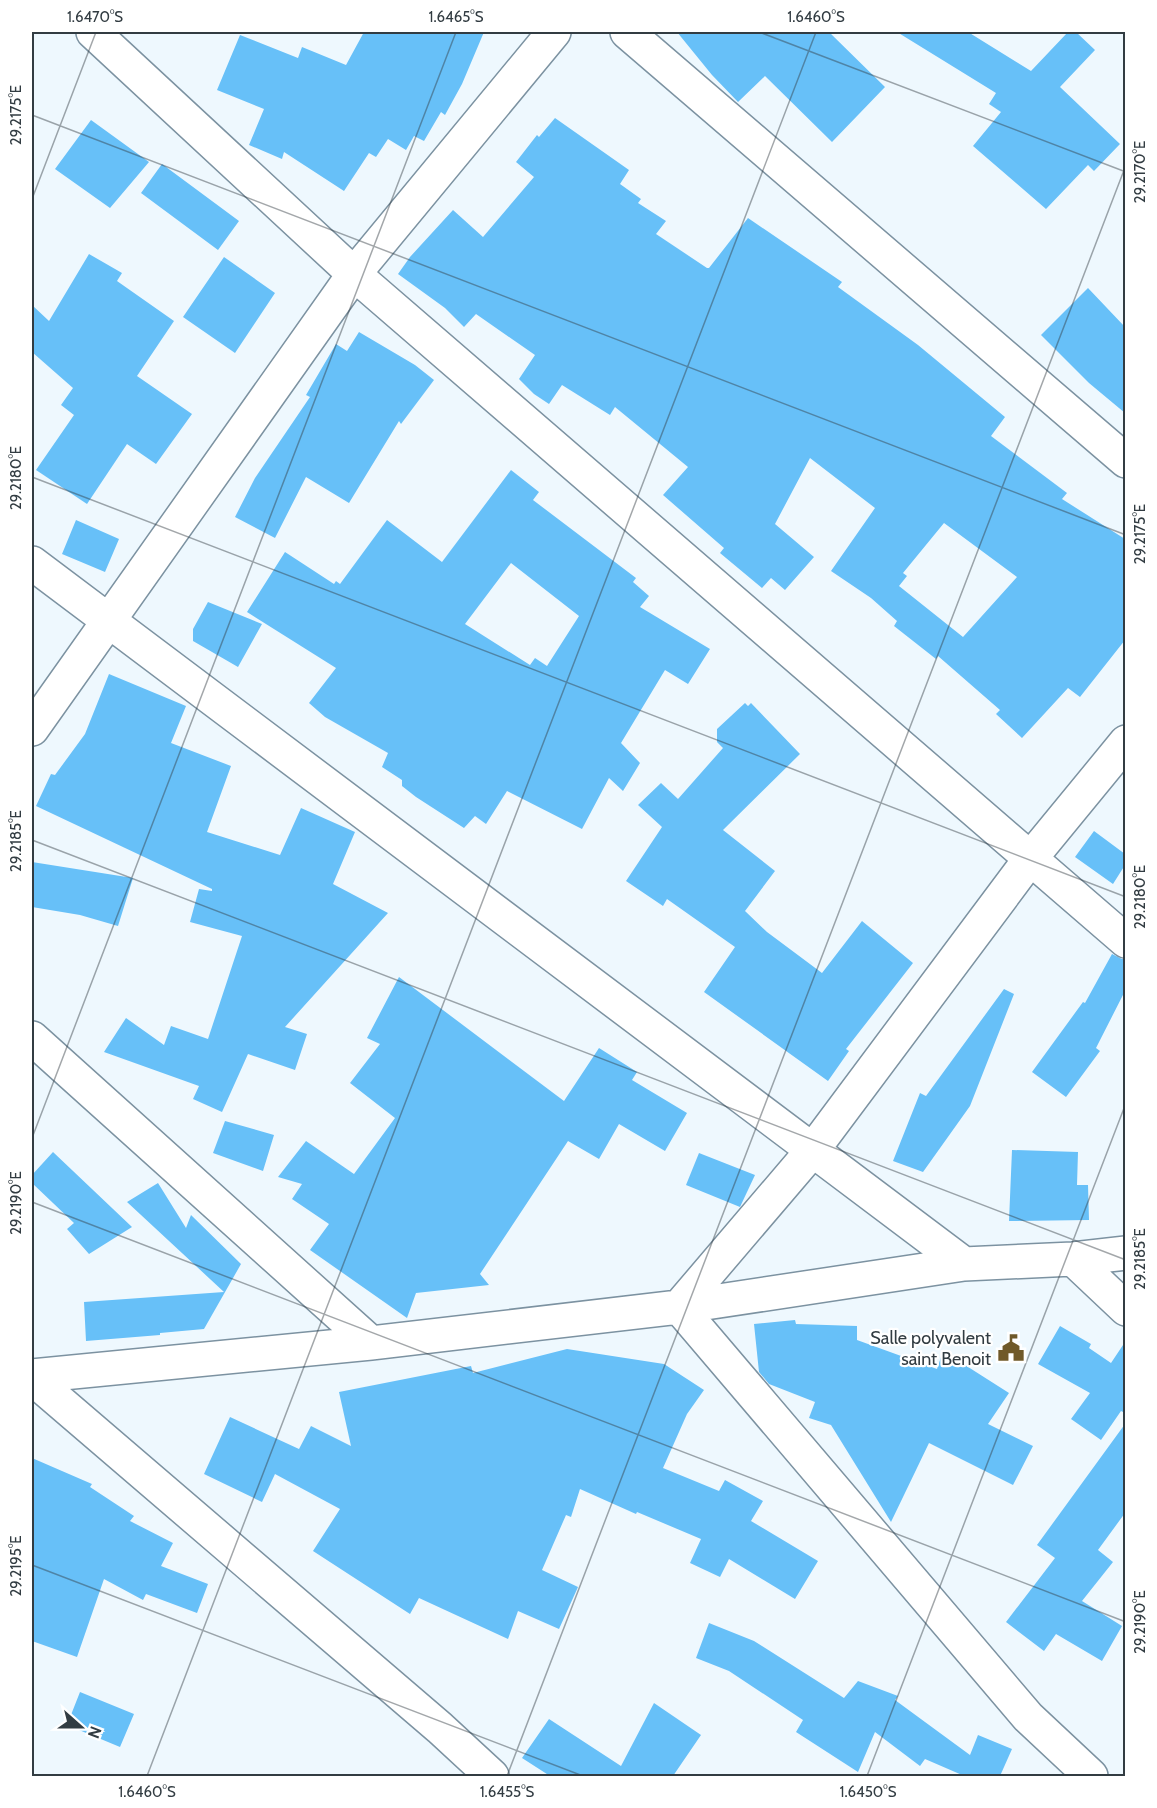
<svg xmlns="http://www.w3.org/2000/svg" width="1157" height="1808" font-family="Cabin,sans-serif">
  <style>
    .building { fill: #67c0f8; fill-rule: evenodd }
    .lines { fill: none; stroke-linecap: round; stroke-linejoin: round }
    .minor-casing { stroke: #7c92a1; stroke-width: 36 }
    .minor { stroke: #fff; stroke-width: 33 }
    .ticks { fill: none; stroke: #323c42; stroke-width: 1.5; stroke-opacity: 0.45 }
    .labels { text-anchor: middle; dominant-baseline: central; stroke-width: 4.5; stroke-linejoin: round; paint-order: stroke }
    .poi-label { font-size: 18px; fill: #323c42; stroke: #fff; text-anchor: end }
    .neatline { fill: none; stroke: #323c42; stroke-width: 2 }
    .ticks-label { font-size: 15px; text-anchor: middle; fill: #323c42 }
  </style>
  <rect width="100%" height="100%" fill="#eef8fe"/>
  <!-- building -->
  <path class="building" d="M 364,32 L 484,32 L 462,84 L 445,115 L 441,112 L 424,141 L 414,136 L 406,150 L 388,139 L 376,157 L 369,153 L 344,191 L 284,152 L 282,159 L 249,145 L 264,109 L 217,90 L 240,35 L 298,58 L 302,47 L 346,65 Z
    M 677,32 L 829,32 L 885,87 L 832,142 L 765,76 L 738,102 L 712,75 Z
    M 897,32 L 968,32 L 1031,71 L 1068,32 L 1076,32 L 1095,50 L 1060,87 L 1120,144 L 1094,171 L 1088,165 L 1046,209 L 973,146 L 1001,112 L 989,104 L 996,93 Z
    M 555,118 L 629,170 L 620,184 L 641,199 L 638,203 L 666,221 L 656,234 L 707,268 L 709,268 L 748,218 L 842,282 L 838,287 L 918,345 L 1005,417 L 991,436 L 1067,493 L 1062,499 L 1125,539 L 1125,640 L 1080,697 L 1068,688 L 1022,738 L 996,714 L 1000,710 L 938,656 L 936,659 L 894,626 L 897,621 L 871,598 L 831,571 L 875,508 L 810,458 L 775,524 L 814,557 L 785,590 L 771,578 L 762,588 L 720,553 L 724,548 L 663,495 L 688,467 L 615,407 L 610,415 L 562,385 L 549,404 L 534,394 L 519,379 L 535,355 L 476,314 L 464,327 L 445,308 L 398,274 L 410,257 L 453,210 L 483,237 L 534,177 L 516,162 L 537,135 L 539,137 ZM 944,523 L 1017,577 L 963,637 L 899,586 L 907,576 L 903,573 Z
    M 91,120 L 149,162 L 110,208 L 55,169 Z
    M 162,164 L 239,221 L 218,250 L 141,193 Z
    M 89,254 L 122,273 L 117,281 L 174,321 L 137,376 L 192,414 L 156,464 L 127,444 L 87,504 L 36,470 L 74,415 L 61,405 L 73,388 L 32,352 L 32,305 L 49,321 Z
    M 224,257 L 275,293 L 235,353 L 183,317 Z
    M 1088,288 L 1125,327 L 1125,413 L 1089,383 L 1041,335 Z
    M 359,332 L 415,365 L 434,380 L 401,424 L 399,421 L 349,503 L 306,477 L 275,538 L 235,517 L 255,478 L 310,397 L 306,395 L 336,344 L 347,351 Z
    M 511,470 L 539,492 L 533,500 L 636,578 L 633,582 L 649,596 L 640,607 L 710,649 L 688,684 L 665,670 L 621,743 L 640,763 L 623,791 L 609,778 L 582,829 L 507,791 L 486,824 L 475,816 L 464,828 L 416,797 L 402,786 L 402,780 L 382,767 L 388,753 L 325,717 L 309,703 L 336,668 L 247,612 L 285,552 L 334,584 L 336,581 L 340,584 L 387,520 L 442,562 ZM 511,563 L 579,616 L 547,666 L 535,658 L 530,665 L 465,624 Z
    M 76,520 L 119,539 L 105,572 L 62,554 Z
    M 208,602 L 262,624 L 238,667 L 193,641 L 193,629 Z
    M 109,674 L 186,706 L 171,743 L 231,766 L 207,832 L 280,855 L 301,808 L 355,832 L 333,884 L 388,913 L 285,1027 L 307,1034 L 295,1070 L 248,1054 L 222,1112 L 193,1099 L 199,1086 L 104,1052 L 126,1018 L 164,1045 L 171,1026 L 208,1039 L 242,936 L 190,922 L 199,889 L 212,891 L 212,889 L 36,806 L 51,774 L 55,775 L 85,734 Z
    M 745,703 L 748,706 L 751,703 L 800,754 L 723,830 L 775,871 L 745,911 L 767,932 L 822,973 L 862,921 L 913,963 L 846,1049 L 849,1051 L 828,1081 L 704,992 L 735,947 L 667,899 L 663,906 L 626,881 L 662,827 L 638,805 L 661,783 L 678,799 L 723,748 L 717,742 L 717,729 Z
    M 1094,831 L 1125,854 L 1125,865 L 1113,884 L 1075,857 Z
    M 32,862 L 133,878 L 118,926 L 80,915 L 32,907 Z
    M 1112,954 L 1122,959 L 1125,959 L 1125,991 L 1096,1048 L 1100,1051 L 1066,1097 L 1032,1072 L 1083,1002 L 1085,1003 Z
    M 399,977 L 564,1101 L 599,1048 L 637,1072 L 632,1080 L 687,1113 L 665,1151 L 619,1124 L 599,1159 L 568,1141 L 480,1274 L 489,1285 L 416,1293 L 407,1318 L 310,1250 L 329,1224 L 292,1199 L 302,1184 L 278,1177 L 306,1141 L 354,1174 L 395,1118 L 350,1083 L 380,1044 L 367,1038 Z
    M 1004,989 L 1014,994 L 970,1106 L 923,1172 L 893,1161 L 920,1093 L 926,1096 Z
    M 225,1121 L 274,1135 L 263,1171 L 213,1153 Z
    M 1012,1150 L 1078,1152 L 1077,1185 L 1088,1185 L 1089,1220 L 1009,1221 Z
    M 53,1152 L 132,1227 L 89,1254 L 67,1229 L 74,1223 L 32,1183 L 32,1175 Z
    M 699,1153 L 755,1175 L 740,1207 L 686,1185 Z
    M 158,1183 L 186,1228 L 191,1215 L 241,1264 L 204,1329 L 160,1333 L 160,1335 L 86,1341 L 84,1302 L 224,1292 L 127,1202 Z
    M 795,1320 L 796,1324 L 857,1326 L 857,1340 L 937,1369 L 943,1351 L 1009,1393 L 988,1424 L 1033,1446 L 1013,1485 L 929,1443 L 891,1522 L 831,1425 L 809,1418 L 815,1402 L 769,1384 L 759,1372 L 754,1324 Z
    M 1060,1326 L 1091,1344 L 1089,1348 L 1111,1363 L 1125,1342 L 1125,1413 L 1121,1411 L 1101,1440 L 1071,1419 L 1090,1393 L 1038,1364 Z
    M 567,1349 L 664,1364 L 704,1390 L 687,1414 L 663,1468 L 719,1491 L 725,1480 L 763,1501 L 751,1521 L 818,1561 L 795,1599 L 729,1559 L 720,1577 L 690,1563 L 701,1539 L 637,1512 L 636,1514 L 580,1489 L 571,1517 L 566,1515 L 542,1570 L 578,1587 L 559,1629 L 518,1611 L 508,1639 L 419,1598 L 410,1614 L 313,1551 L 340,1509 L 275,1474 L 262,1502 L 204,1474 L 230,1417 L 299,1449 L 311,1426 L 351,1446 L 339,1392 L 471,1366 L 473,1373 Z
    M 1125,1424 L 1125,1513 L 1098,1550 L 1113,1562 L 1082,1601 L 1122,1626 L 1102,1661 L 1056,1634 L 1044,1651 L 1006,1622 L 1055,1558 L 1037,1545 Z
    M 32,1458 L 92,1484 L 90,1487 L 134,1516 L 130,1521 L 173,1543 L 161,1566 L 208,1584 L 197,1613 L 146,1594 L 143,1600 L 104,1579 L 77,1657 L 32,1641 Z
    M 709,1623 L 754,1641 L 844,1698 L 858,1681 L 898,1696 L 895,1700 L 970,1755 L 978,1735 L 1012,1749 L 1000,1776 L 961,1776 L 962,1775 L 925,1759 L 920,1766 L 875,1732 L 858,1772 L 796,1732 L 803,1720 L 729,1671 L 696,1658 Z
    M 80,1692 L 134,1714 L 120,1747 L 67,1725 Z
    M 654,1703 L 701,1735 L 673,1776 L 550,1776 L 522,1758 L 549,1719 L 621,1766 Z"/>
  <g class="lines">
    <defs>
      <path id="minor" d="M 93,32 L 354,274 L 1126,941
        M 627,32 L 1126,461
        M 32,563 L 964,1264
        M 32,729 L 354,274 L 554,32
        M 32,1038 L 371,1343
        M 1073,1259 L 1126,1309
        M 32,1376 L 371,1343 L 679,1307 L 964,1264 L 1073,1259 L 1126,1253
        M 32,1378 L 440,1728 L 492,1776
        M 1091,1776 L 1028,1717 L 679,1307 L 812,1151 L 1030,859 L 1126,742"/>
    </defs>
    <!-- minor casing -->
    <use href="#minor" class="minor-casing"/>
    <!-- minor -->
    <use href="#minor" class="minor"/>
  </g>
  <!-- ticks -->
  <path class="ticks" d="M 759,32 L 1126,172M 32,115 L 1126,535M 32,199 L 96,32M 32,477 L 1126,897M 32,840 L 1126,1260M 32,1138 L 456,32M 32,1202 L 1126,1622M 32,1565 L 583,1776M 147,1776 L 816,32M 507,1776 L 1126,165M 867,1776 L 1126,1103"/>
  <!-- icons -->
  <defs>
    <symbol id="civic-bare" viewBox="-9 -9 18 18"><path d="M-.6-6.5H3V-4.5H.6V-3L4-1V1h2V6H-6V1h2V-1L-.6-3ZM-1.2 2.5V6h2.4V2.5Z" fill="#705929" stroke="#fff" stroke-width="2.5" paint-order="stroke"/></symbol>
  </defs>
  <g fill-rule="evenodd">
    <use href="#civic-bare" x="992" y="1329" width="38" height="38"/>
  </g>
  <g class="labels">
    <!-- poi labels -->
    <g class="poi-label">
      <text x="991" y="1338">Salle polyvalent<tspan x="991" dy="21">saint Benoit</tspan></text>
    </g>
  </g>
  <!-- border -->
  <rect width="1157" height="1808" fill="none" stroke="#ffffff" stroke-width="66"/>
  <!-- north arrow -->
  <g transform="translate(81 1727) rotate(111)" stroke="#ffffff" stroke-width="4.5" paint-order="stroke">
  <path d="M0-4.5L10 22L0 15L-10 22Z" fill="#323c42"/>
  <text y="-9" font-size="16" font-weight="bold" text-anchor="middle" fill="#323c42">N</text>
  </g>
  <rect x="33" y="33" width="1091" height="1742" class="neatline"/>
  <g class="ticks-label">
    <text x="95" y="22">1.6470°S</text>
    <text x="456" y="22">1.6465°S</text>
    <text x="816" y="22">1.6460°S</text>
    <text transform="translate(16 115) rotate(-90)" y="5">29.2175°E</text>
    <text transform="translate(1140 172) rotate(-90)" y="5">29.2170°E</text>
    <text transform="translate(16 478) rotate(-90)" y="5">29.2180°E</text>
    <text transform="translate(1140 534) rotate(-90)" y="5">29.2175°E</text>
    <text transform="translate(16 841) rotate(-90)" y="5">29.2185°E</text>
    <text transform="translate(1140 897) rotate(-90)" y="5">29.2180°E</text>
    <text transform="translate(16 1203) rotate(-90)" y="5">29.2190°E</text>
    <text transform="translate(1140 1259) rotate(-90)" y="5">29.2185°E</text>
    <text transform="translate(16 1566) rotate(-90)" y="5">29.2195°E</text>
    <text transform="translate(1140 1622) rotate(-90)" y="5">29.2190°E</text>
    <text x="147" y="1797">1.6460°S</text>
    <text x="507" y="1797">1.6455°S</text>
    <text x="868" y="1797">1.6450°S</text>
  </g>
</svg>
